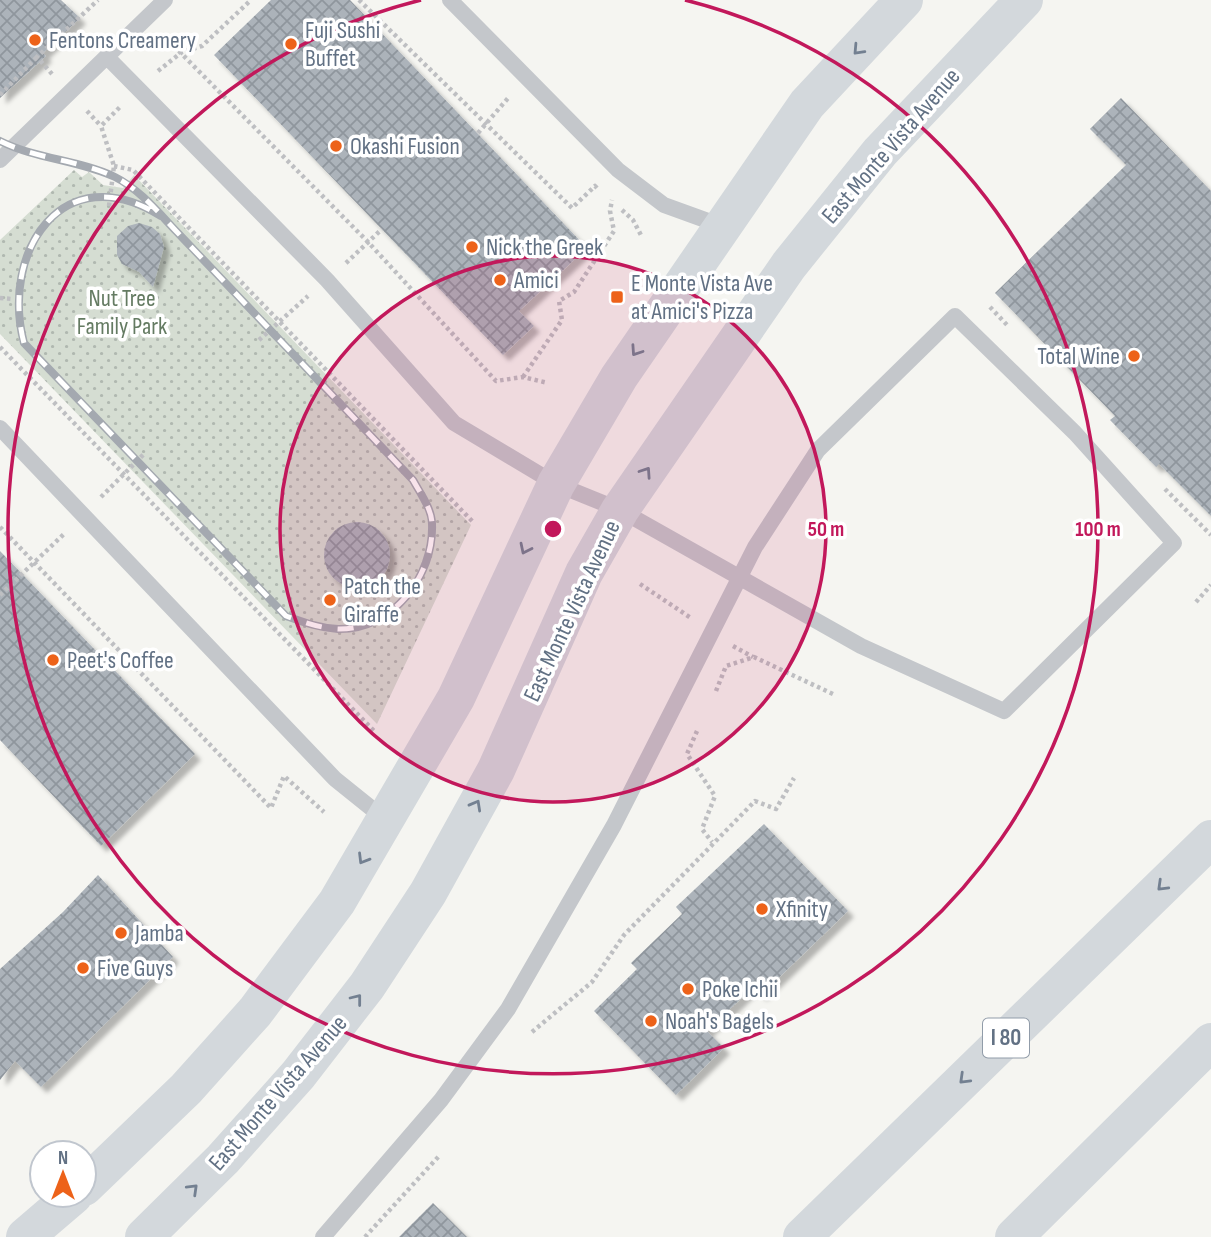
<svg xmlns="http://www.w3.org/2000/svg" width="1211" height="1237" font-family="'Sofia Sans Condensed',sans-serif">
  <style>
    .grass { fill: url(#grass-dots) }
    .building { fill: url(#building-cross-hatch); filter: url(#shadow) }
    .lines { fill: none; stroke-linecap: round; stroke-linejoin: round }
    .path { stroke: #bebfc2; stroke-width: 4.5; stroke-dasharray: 3.5 3.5; stroke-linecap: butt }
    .lane { stroke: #c4c7cb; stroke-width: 16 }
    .secondary { stroke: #d3d8dc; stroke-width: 38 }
    .highway { stroke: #d3d8dc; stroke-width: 38 }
    .rail-casing { stroke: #a4a9b0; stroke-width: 8 }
    .rail { stroke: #fff; stroke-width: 5; stroke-dasharray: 16; stroke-linecap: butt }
    .oneway { stroke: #738091 }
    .ring { fill: none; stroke: #c2185b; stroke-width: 3.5 }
    .poi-dot { fill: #ed6219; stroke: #fff; stroke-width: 2.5 }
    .labels { text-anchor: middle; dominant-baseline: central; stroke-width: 7; stroke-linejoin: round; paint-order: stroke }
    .shield { fill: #fff; stroke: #919ca9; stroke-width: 2 }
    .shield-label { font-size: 23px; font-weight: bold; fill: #627184 }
    .poi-label { font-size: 24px; fill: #627184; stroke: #fff; text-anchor: start }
    .street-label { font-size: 24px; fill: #627184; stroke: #fff }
    .park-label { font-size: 24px; fill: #647b62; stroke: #fff }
    .centre { fill: #c2185b; stroke: #fff; stroke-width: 3.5 }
    .ring-label { font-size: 21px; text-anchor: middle; font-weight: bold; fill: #c2185b; stroke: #fff; stroke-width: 7; stroke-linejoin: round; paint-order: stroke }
  </style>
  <defs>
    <pattern id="grass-dots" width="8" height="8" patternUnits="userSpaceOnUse" patternTransform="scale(1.75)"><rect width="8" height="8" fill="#d5ddd2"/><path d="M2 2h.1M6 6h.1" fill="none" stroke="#b0b8b0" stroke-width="1.8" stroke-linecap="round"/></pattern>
    <pattern id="building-cross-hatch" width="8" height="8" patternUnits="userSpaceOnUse" patternTransform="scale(1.75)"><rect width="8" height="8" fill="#acb3ba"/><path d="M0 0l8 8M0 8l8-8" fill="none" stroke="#8f969d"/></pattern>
    <filter id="shadow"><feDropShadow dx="6" dy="6" stdDeviation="2" flood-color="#0004"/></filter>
  </defs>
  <rect width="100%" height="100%" fill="#f5f5f1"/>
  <!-- grass -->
  <path class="grass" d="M 74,170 L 82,177 L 89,172 L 103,185 L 123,188 L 134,175 L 471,525 L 377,724 L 0,334 L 0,240 Z"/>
  <!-- building -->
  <path class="building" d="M 0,0 L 61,0 L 80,18 L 43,53 L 46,56 L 0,98 Z
    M 271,0 L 350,0 L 587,248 L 519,311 L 534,326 L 503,355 L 214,55 Z
    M 1121,98 L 1211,191 L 1211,516 L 1159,464 L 1156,467 L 1110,420 L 1115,416 L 995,293 L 1126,165 L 1090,129 Z
    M 139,223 L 152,227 L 160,234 L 164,247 L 153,287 L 139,272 L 122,264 L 117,255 L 117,236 L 128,226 Z
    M324 555a33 33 0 1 1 66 0a33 33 0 1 1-66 0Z
    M 0,551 L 195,754 L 101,846 L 0,740 Z
    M 764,824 L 848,911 L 761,995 L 753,987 L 707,1031 L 724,1048 L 676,1095 L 594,1011 L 637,969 L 631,963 L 682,914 L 676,907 Z
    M 98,875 L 173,957 L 41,1087 L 15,1061 L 0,1080 L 0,969 L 63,912 Z
    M 433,1203 L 467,1237 L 399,1237 Z"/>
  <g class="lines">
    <!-- path -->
    <path class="path" d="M 359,0 L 572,208 L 595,186 L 597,188
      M 164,36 L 368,242 L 496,381 L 523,377 L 548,383
      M 158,71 L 182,52 L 202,46 L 251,0
      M 52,74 L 37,57 L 98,0
      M 0,95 L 37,57
      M 87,111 L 101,126
      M 478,133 L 509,97
      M 114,166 L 133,170 L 473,522
      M 109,206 L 114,166 L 101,126 L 121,106
      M 622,210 L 633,220 L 642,237
      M 346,263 L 382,229
      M 0,298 L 12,299
      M 990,307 L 1008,326
      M 259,340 L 308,296
      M 0,347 L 374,731
      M 523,377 L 562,320 L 559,301 L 574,292 L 614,231 L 610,211 L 612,200
      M 1165,489 L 1211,535
      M 101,497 L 145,453
      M 0,527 L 271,808 L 284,776 L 324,812
      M 640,584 L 691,618
      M 0,595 L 65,533
      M 1196,602 L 1211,585
      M 733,646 L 753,657
      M 716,691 L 726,666 L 754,657 L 835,695
      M 697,731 L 687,754 L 715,796 L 702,829 L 712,842
      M 532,1032 L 592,982 L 624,935 L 755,801 L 776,809 L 794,778
      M 365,1237 L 439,1156"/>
    <!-- lane -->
    <path class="lane" d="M 450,0 L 618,170 L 664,205 L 722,226
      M 107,57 L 327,280 L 454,423 L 556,484 L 620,510 L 861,646 L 1004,711 L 1174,543 L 1075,433 L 955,316 L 818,450 L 755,547 L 614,825 L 508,1009 L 441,1100 L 323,1237
      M 0,160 L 165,0
      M 0,428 L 335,779 L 386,820"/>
    <!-- secondary -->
    <path class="secondary" d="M 84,1187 L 186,1089 L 255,1012 L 337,902 L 456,698 L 556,484 L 619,377 L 807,104 L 904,0
      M 25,1237 L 74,1195
      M 144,1237 L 223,1159 L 298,1075 L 367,986 L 428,893 L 496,770 L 584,573 L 620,510 L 789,265 L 880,152 L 1024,0"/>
    <!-- highway -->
    <path class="highway" d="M 802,1237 L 1211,839
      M 1014,1237 L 1211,1042"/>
    <defs>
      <path id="rail" d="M 0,141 C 36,159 79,160 115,177 C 139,189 158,212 176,231 L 413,480 C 420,493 432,509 432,524 C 434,576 393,630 338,629 C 319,628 303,622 286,616 L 24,343 C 0,252 63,155 161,216"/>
    </defs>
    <!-- rail casing -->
    <use href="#rail" class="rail-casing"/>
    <!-- rail -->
    <use href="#rail" class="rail"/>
  </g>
  <!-- one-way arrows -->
  <defs><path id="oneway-chevron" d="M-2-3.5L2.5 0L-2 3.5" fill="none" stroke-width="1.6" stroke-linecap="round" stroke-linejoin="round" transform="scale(1.75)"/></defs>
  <g class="oneway">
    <use href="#oneway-chevron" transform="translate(858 50) rotate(133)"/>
    <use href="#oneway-chevron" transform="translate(636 351) rotate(124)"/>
    <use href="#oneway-chevron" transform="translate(646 472) rotate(-56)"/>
    <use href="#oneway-chevron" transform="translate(525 549) rotate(116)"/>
    <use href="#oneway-chevron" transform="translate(476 805) rotate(-61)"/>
    <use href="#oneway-chevron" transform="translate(363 859) rotate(121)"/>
    <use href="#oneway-chevron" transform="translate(1162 886) rotate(136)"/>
    <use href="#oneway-chevron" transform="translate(357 999) rotate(-52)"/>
    <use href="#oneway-chevron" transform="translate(964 1079) rotate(136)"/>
    <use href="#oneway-chevron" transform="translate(193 1189) rotate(-44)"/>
  </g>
  <!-- distance rings -->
  <circle cx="553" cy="529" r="273" fill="#c2185b" fill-opacity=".12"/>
  <g class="ring">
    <circle cx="553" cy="529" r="273"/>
    <path d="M685 0A545 545 0 1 1 421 0"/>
  </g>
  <!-- markers -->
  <g class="poi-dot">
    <circle cx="35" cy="40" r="7"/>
    <circle cx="291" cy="44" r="7"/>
    <circle cx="336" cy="146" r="7"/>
    <circle cx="472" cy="247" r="7"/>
    <circle cx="500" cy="280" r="7"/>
    <rect x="610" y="290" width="14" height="14" rx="3.5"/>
    <circle cx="1134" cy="356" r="7"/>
    <circle cx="330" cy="600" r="7"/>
    <circle cx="53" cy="660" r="7"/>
    <circle cx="762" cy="909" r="7"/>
    <circle cx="121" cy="933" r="7"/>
    <circle cx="83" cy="968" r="7"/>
    <circle cx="688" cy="989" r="7"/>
    <circle cx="651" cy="1021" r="7"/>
  </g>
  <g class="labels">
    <!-- shield labels -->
    <rect class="shield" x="983" y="1018.5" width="46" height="39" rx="5"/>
    <g class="shield-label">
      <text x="1006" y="1038">I 80</text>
    </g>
    <!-- poi labels -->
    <g class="poi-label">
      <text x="305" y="30">Fuji Sushi<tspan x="305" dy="28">Buffet</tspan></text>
      <text x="49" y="40">Fentons Creamery</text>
      <text x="350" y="146">Okashi Fusion</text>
      <text x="486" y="247">Nick the Greek</text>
      <text x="514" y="280">Amici</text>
      <text x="631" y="283">E Monte Vista Ave<tspan x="631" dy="28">at Amici's Pizza</tspan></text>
      <text x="1120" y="356" text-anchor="end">Total Wine</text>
      <text x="344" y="586">Patch the<tspan x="344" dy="28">Giraffe</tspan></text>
      <text x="67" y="660">Peet's Coffee</text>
      <text x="776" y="909">Xfinity</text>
      <text x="135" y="933">Jamba</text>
      <text x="97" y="968">Five Guys</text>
      <text x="702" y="989">Poke Ichii</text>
      <text x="665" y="1021">Noah's Bagels</text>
    </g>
    <!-- street labels -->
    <g class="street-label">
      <text transform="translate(891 146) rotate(-49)">East Monte Vista Avenue</text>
      <text transform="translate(572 611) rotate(-65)">East Monte Vista Avenue</text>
      <text transform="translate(278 1093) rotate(-49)">East Monte Vista Avenue</text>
    </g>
    <!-- park labels -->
    <g class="park-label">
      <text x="122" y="298">Nut Tree<tspan x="122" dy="28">Family Park</tspan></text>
    </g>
  </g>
  <circle cx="553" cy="529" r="10" class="centre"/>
  <g class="ring-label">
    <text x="826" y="536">50 m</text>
    <text x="1098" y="536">100 m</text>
  </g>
  <!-- north arrow -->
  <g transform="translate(63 1174)"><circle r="33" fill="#ffffff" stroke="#c0c6ce" stroke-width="2"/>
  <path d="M0-5L12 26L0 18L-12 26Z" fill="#ed6219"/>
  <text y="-10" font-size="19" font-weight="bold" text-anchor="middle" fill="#627184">N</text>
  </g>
</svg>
